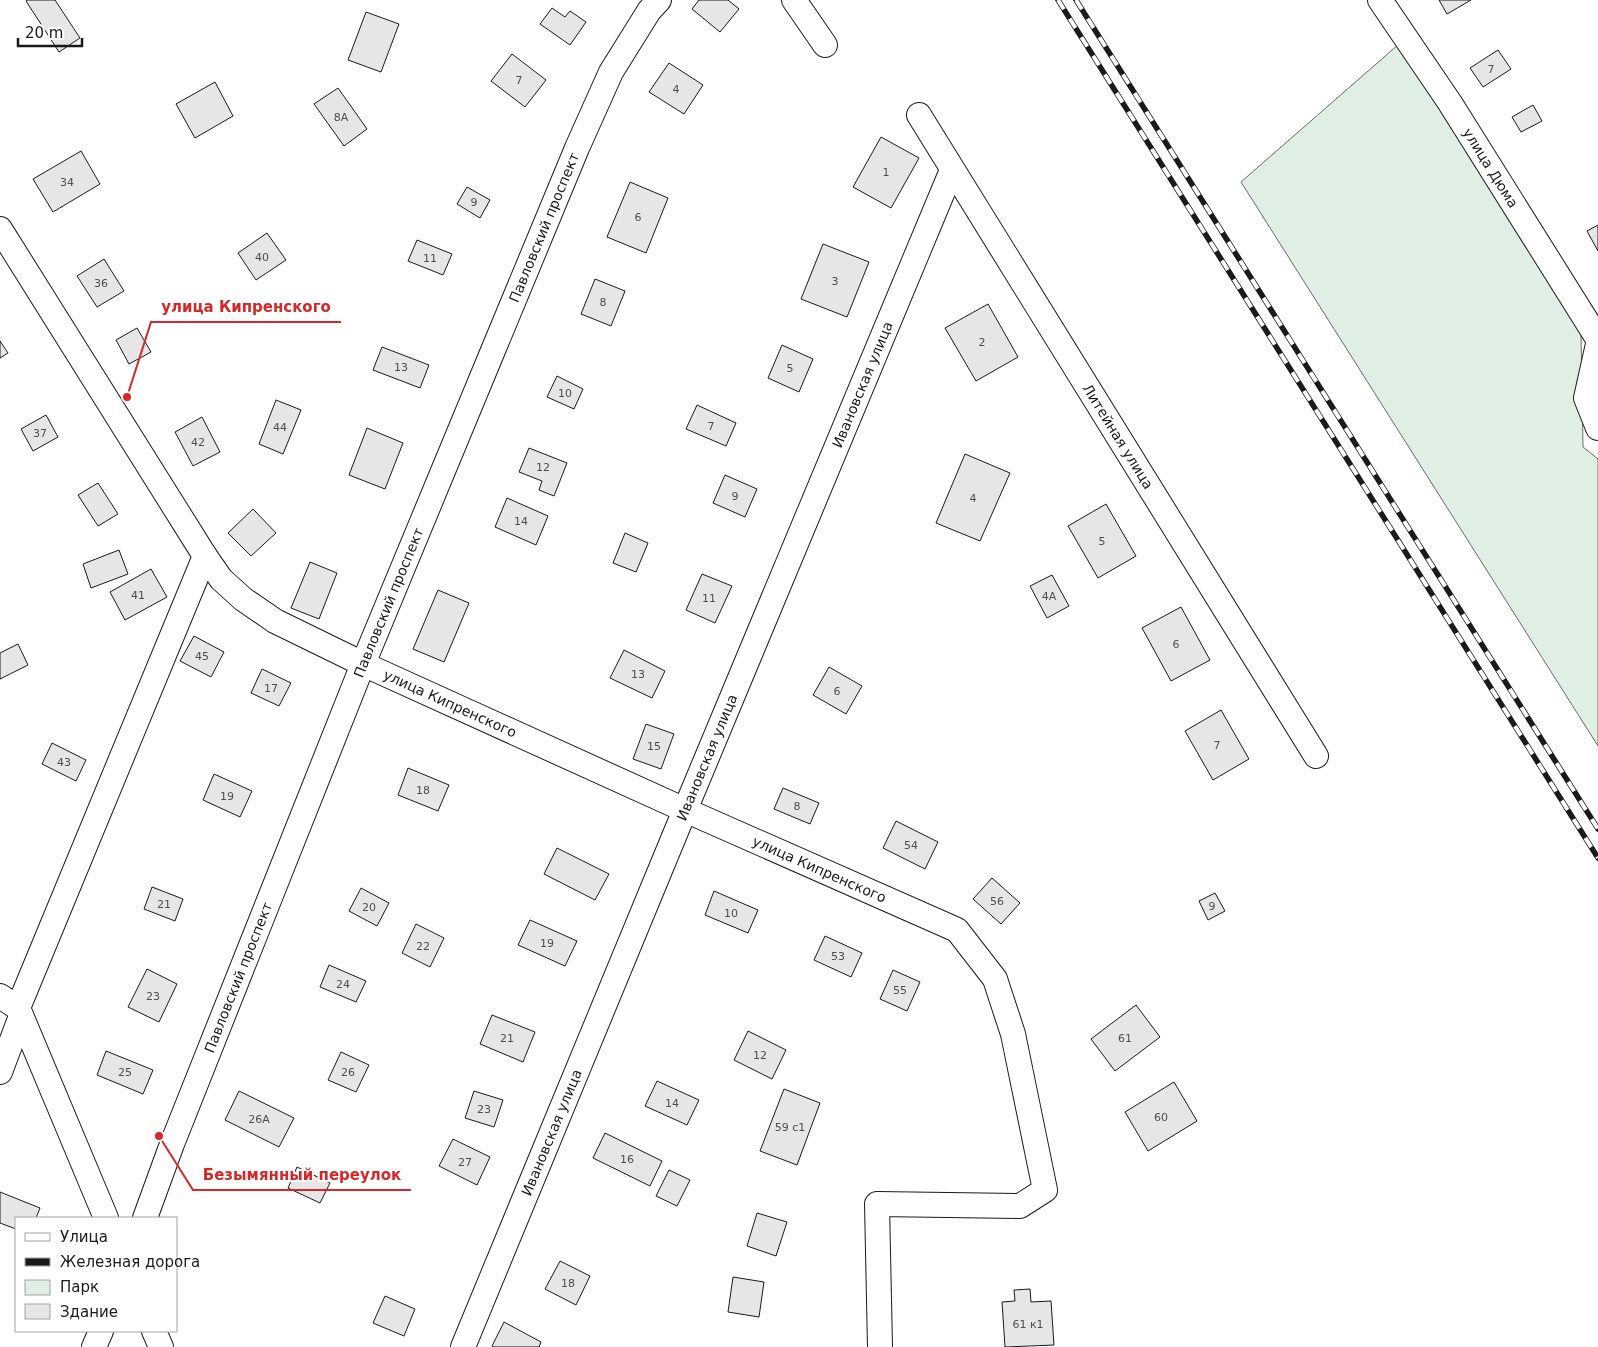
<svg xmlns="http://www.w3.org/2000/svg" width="1598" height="1347" font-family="'DejaVu Sans',sans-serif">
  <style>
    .green { fill: #e0efe3; stroke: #6a6a6a }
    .building { fill: #e6e6e6; stroke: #1a1a1a }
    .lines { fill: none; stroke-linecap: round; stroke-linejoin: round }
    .minor-casing { stroke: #1a1a1a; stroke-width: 26 }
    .minor { stroke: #fff; stroke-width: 24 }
    .rail-casing { stroke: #1a1a1a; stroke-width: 5.5 }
    .rail { stroke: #fff; stroke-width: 4; stroke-dasharray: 11; stroke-linecap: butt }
    .labels { text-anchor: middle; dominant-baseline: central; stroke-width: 4; stroke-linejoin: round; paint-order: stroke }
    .number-label { font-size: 11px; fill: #4d4d4d }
    .street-label { font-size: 14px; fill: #1a1a1a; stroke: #fff }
    .leader { fill: none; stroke: #d62828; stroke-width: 2 }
    .callout-dot { fill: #d62828; stroke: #fff; stroke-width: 2 }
    .callout-label { font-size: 15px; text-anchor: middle; font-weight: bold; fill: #d62828; stroke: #fff; stroke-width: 4; stroke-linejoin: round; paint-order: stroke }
  </style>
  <rect width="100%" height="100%" fill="#fff"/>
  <!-- green -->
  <path class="green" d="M 1399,44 L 1581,334 L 1583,447 L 1598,459 L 1598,746 L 1241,182 Z"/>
  <!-- building -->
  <path class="building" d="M 28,0 L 55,0 L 80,38 L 59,52 L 26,1 Z
    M 699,0 L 728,0 L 739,9 L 720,32 L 692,9 Z
    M 1439,0 L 1471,0 L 1447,14 Z
    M 552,8 L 565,17 L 570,11 L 586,22 L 570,45 L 540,24 Z
    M 366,12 L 399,24 L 381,72 L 348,60 Z
    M 1498,50 L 1511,69 L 1483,87 L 1470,68 Z
    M 512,54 L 546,80 L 525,107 L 491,81 Z
    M 669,63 L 703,85 L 684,114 L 649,92 Z
    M 215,82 L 233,116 L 195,138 L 176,104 Z
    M 338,88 L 367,129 L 344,146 L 314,104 Z
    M 1533,105 L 1542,121 L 1521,132 L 1512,117 Z
    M 881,137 L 919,158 L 891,208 L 853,187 Z
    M 81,151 L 100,184 L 53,212 L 33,179 Z
    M 630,182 L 668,198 L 646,253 L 607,237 Z
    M 467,187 L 490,200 L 480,218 L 457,204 Z
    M 1598,225 L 1598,251 L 1587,231 Z
    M 267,233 L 286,260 L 256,280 L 238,253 Z
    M 417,240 L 452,254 L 443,275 L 408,261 Z
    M 823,244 L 869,262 L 847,317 L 801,299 Z
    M 104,259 L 124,291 L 97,307 L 77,276 Z
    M 595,279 L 625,291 L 611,326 L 581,314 Z
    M 988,304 L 1018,357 L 976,381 L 945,328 Z
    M 137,328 L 151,352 L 129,364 L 116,340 Z
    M 0,341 L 8,353 L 0,358 Z
    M 782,345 L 813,359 L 799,392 L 768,378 Z
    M 382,347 L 429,365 L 420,388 L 373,370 Z
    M 557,376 L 583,389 L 574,409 L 547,397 Z
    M 276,400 L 301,410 L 283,454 L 259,444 Z
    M 697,405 L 736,423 L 726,446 L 686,429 Z
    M 46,415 L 58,437 L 33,451 L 21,429 Z
    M 202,417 L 220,452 L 193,466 L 175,432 Z
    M 367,428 L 403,443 L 385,489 L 349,475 Z
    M 529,448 L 567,463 L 554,496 L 539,490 L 542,481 L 519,472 Z
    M 965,454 L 1010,473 L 980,541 L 936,523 Z
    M 725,475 L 757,489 L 745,517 L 713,503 Z
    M 98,483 L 118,514 L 98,526 L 78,495 Z
    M 507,498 L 548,516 L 536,545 L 495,527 Z
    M 1106,504 L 1136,556 L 1098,578 L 1068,526 Z
    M 253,509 L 276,533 L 251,556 L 228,533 Z
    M 625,533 L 648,543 L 636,572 L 613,563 Z
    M 119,550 L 128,574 L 91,588 L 83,564 Z
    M 310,562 L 337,573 L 319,619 L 291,608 Z
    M 151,569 L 167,597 L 125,620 L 110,592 Z
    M 702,574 L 732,586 L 715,623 L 686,610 Z
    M 1052,575 L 1069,606 L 1047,618 L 1030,586 Z
    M 438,590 L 469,603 L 444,662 L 413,649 Z
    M 1181,607 L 1210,660 L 1171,681 L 1142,628 Z
    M 194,636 L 224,652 L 211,677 L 180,661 Z
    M 18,644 L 28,665 L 0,679 L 0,653 Z
    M 624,650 L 665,671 L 652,698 L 610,678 Z
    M 829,667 L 862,686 L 846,714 L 813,695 Z
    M 262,669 L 291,683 L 279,706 L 251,693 Z
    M 1221,710 L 1249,759 L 1213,780 L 1185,731 Z
    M 646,724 L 674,734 L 661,769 L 633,759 Z
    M 52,743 L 86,760 L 76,781 L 42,764 Z
    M 408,768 L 449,785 L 438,811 L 398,795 Z
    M 214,774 L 252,791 L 240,817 L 203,800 Z
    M 783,788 L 819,803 L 810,824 L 774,809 Z
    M 896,821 L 938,842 L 925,869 L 883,848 Z
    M 557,848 L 609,874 L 595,900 L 544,874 Z
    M 992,878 L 1020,903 L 1001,924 L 973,899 Z
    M 152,887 L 183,899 L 175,921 L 144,909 Z
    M 361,888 L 389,903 L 377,926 L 349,911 Z
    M 714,891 L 758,910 L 748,933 L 705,915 Z
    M 1215,893 L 1225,911 L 1208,920 L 1199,901 Z
    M 530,920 L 577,941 L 565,966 L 518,945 Z
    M 416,924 L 444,938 L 430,967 L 402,953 Z
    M 825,936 L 862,953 L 851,977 L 814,960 Z
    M 329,965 L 366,981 L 356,1002 L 320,987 Z
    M 147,969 L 177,984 L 159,1022 L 128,1007 Z
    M 893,970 L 920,982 L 907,1011 L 880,999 Z
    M 1136,1005 L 1160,1037 L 1115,1071 L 1091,1039 Z
    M 492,1015 L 535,1032 L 523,1062 L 480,1044 Z
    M 748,1031 L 786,1050 L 772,1079 L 734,1060 Z
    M 106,1051 L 153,1070 L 143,1094 L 97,1075 Z
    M 341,1052 L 369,1065 L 356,1092 L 328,1080 Z
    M 657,1081 L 699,1100 L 687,1125 L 645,1106 Z
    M 1174,1082 L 1197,1121 L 1148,1151 L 1125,1112 Z
    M 784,1089 L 820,1103 L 797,1165 L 760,1151 Z
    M 239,1091 L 294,1118 L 279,1147 L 225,1120 Z
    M 474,1091 L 503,1100 L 494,1127 L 465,1118 Z
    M 605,1133 L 662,1161 L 650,1186 L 593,1158 Z
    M 453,1139 L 490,1157 L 477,1185 L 439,1166 Z
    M 297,1167 L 330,1183 L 320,1203 L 288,1188 Z
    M 669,1170 L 690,1180 L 677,1206 L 656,1196 Z
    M 0,1192 L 40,1208 L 36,1218 L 16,1218 L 16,1229 L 0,1223 Z
    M 757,1213 L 787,1222 L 776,1256 L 747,1246 Z
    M 560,1261 L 590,1276 L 576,1305 L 545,1289 Z
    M 733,1277 L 764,1282 L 759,1317 L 728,1312 Z
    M 1030,1289 L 1031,1302 L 1051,1301 L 1054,1345 L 1005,1347 L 1002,1302 L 1015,1301 L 1014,1290 Z
    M 385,1296 L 415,1309 L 404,1336 L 373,1323 Z
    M 504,1322 L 541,1342 L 539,1347 L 494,1347 L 492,1346 Z"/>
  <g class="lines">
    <defs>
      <g id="minor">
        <path d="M 794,0 L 825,45"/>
        <path id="s1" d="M 1380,0 L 1450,103 L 1598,339"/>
        <path id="s2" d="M 919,115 L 1316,756"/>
        <path id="s3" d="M 0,229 L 205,556 L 221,579 L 243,599 L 275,621 L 363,664 L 685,810 L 957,930 L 995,979 L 1013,1034 L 1045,1190 L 1020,1206 L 877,1204 L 880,1347"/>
        <path d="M 1598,344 L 1586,398 L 1598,428"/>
        <path d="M 0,996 L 18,1008 L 106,1218"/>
        <path d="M 18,1008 L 205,556"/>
        <path d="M 0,1072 L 21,1016"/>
        <path id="s4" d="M 145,1218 L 172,1144 L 363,664 L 577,148 L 611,72 L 649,11 L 659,0"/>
        <path d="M 154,1331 L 161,1347"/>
        <path d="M 94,1347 L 101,1331"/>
        <path id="s5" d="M 463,1347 L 685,810 L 952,170"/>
      </g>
    </defs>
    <!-- minor casing -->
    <use href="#minor" class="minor-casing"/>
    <!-- minor -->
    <use href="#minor" class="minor"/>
    <defs>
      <path id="rail" d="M 1058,0 L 1598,858
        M 1076,0 L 1598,829"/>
    </defs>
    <!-- rail casing -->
    <use href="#rail" class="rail-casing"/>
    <!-- rail -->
    <use href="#rail" class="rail"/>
  </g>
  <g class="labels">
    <!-- number labels -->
    <g class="number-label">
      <text x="1491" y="69">7</text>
      <text x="519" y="80">7</text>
      <text x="676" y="89">4</text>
      <text x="341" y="117">8А</text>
      <text x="886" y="172">1</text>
      <text x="67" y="182">34</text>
      <text x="474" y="202">9</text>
      <text x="638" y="217">6</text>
      <text x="262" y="257">40</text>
      <text x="430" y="258">11</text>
      <text x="835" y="281">3</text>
      <text x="101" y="283">36</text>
      <text x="603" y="302">8</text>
      <text x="982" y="342">2</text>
      <text x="401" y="367">13</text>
      <text x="790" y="368">5</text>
      <text x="565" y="393">10</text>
      <text x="711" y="426">7</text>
      <text x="280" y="427">44</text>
      <text x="40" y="433">37</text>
      <text x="198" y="442">42</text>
      <text x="543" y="467">12</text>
      <text x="735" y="496">9</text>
      <text x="973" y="498">4</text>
      <text x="521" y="521">14</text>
      <text x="1102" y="541">5</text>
      <text x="138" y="595">41</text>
      <text x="1049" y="596">4А</text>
      <text x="709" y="598">11</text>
      <text x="1176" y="644">6</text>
      <text x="202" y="656">45</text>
      <text x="638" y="674">13</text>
      <text x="271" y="688">17</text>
      <text x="837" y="691">6</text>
      <text x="1217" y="745">7</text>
      <text x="654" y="746">15</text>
      <text x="64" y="762">43</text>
      <text x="423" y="790">18</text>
      <text x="227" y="796">19</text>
      <text x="797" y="806">8</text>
      <text x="911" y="845">54</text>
      <text x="997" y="901">56</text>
      <text x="164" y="904">21</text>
      <text x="1212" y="906">9</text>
      <text x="369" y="907">20</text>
      <text x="731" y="913">10</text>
      <text x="547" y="943">19</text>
      <text x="423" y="946">22</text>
      <text x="838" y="956">53</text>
      <text x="343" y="984">24</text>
      <text x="900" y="990">55</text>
      <text x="153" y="996">23</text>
      <text x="507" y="1038">21</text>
      <text x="1125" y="1038">61</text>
      <text x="760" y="1055">12</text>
      <text x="125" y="1072">25</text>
      <text x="348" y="1072">26</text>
      <text x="672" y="1103">14</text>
      <text x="484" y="1109">23</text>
      <text x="1161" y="1117">60</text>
      <text x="259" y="1119">26А</text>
      <text x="790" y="1127">59 с1</text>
      <text x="627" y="1159">16</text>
      <text x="465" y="1162">27</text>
      <text x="568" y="1283">18</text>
      <text x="1028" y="1324">61 к1</text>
    </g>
    <!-- street labels -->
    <g class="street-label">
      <text stroke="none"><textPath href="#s1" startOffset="201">улица Дюма</textPath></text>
      <text stroke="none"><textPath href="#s4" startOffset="1068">Павловский проспект</textPath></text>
      <text stroke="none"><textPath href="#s5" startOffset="1042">Ивановская улица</textPath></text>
      <text stroke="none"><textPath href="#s2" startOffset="378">Литейная улица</textPath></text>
      <text stroke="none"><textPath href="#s4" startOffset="662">Павловский проспект</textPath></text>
      <text stroke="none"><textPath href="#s3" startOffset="676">улица Кипренского</textPath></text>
      <text stroke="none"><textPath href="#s5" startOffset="638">Ивановская улица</textPath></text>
      <text stroke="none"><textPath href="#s3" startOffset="1081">улица Кипренского</textPath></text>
      <text stroke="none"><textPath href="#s4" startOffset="258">Павловский проспект</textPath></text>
      <text stroke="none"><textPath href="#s5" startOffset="232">Ивановская улица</textPath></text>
    </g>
  </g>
  <!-- callouts -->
  <path class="leader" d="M127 397L151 322H341M159 1136L193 1190H411"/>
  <g class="callout-dot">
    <circle cx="127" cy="397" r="5"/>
    <circle cx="159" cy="1136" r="5"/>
  </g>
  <g class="callout-label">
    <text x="246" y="312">улица Кипренского</text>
    <text x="302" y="1180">Безымянный переулок</text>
  </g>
  <!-- legend -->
  <rect x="15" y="1217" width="162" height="115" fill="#ffffff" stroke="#a3a3a3"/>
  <rect x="25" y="1233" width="25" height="8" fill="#ffffff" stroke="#a3a3a3"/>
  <text x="60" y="1242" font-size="15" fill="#1a1a1a">Улица</text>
  <rect x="25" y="1258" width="25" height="8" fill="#1a1a1a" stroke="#a3a3a3"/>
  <text x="60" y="1267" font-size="15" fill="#1a1a1a">Железная дорога</text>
  <rect x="25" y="1280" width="25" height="15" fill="#e0efe3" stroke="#a3a3a3"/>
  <text x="60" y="1292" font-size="15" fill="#1a1a1a">Парк</text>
  <rect x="25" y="1304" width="25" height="15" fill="#e6e6e6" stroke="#a3a3a3"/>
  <text x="60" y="1317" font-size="15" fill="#1a1a1a">Здание</text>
  <!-- scale -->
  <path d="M18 38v8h64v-8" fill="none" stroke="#1a1a1a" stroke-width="2.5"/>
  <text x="25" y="38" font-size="15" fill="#1a1a1a" stroke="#ffffff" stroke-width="4" paint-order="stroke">20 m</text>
</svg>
